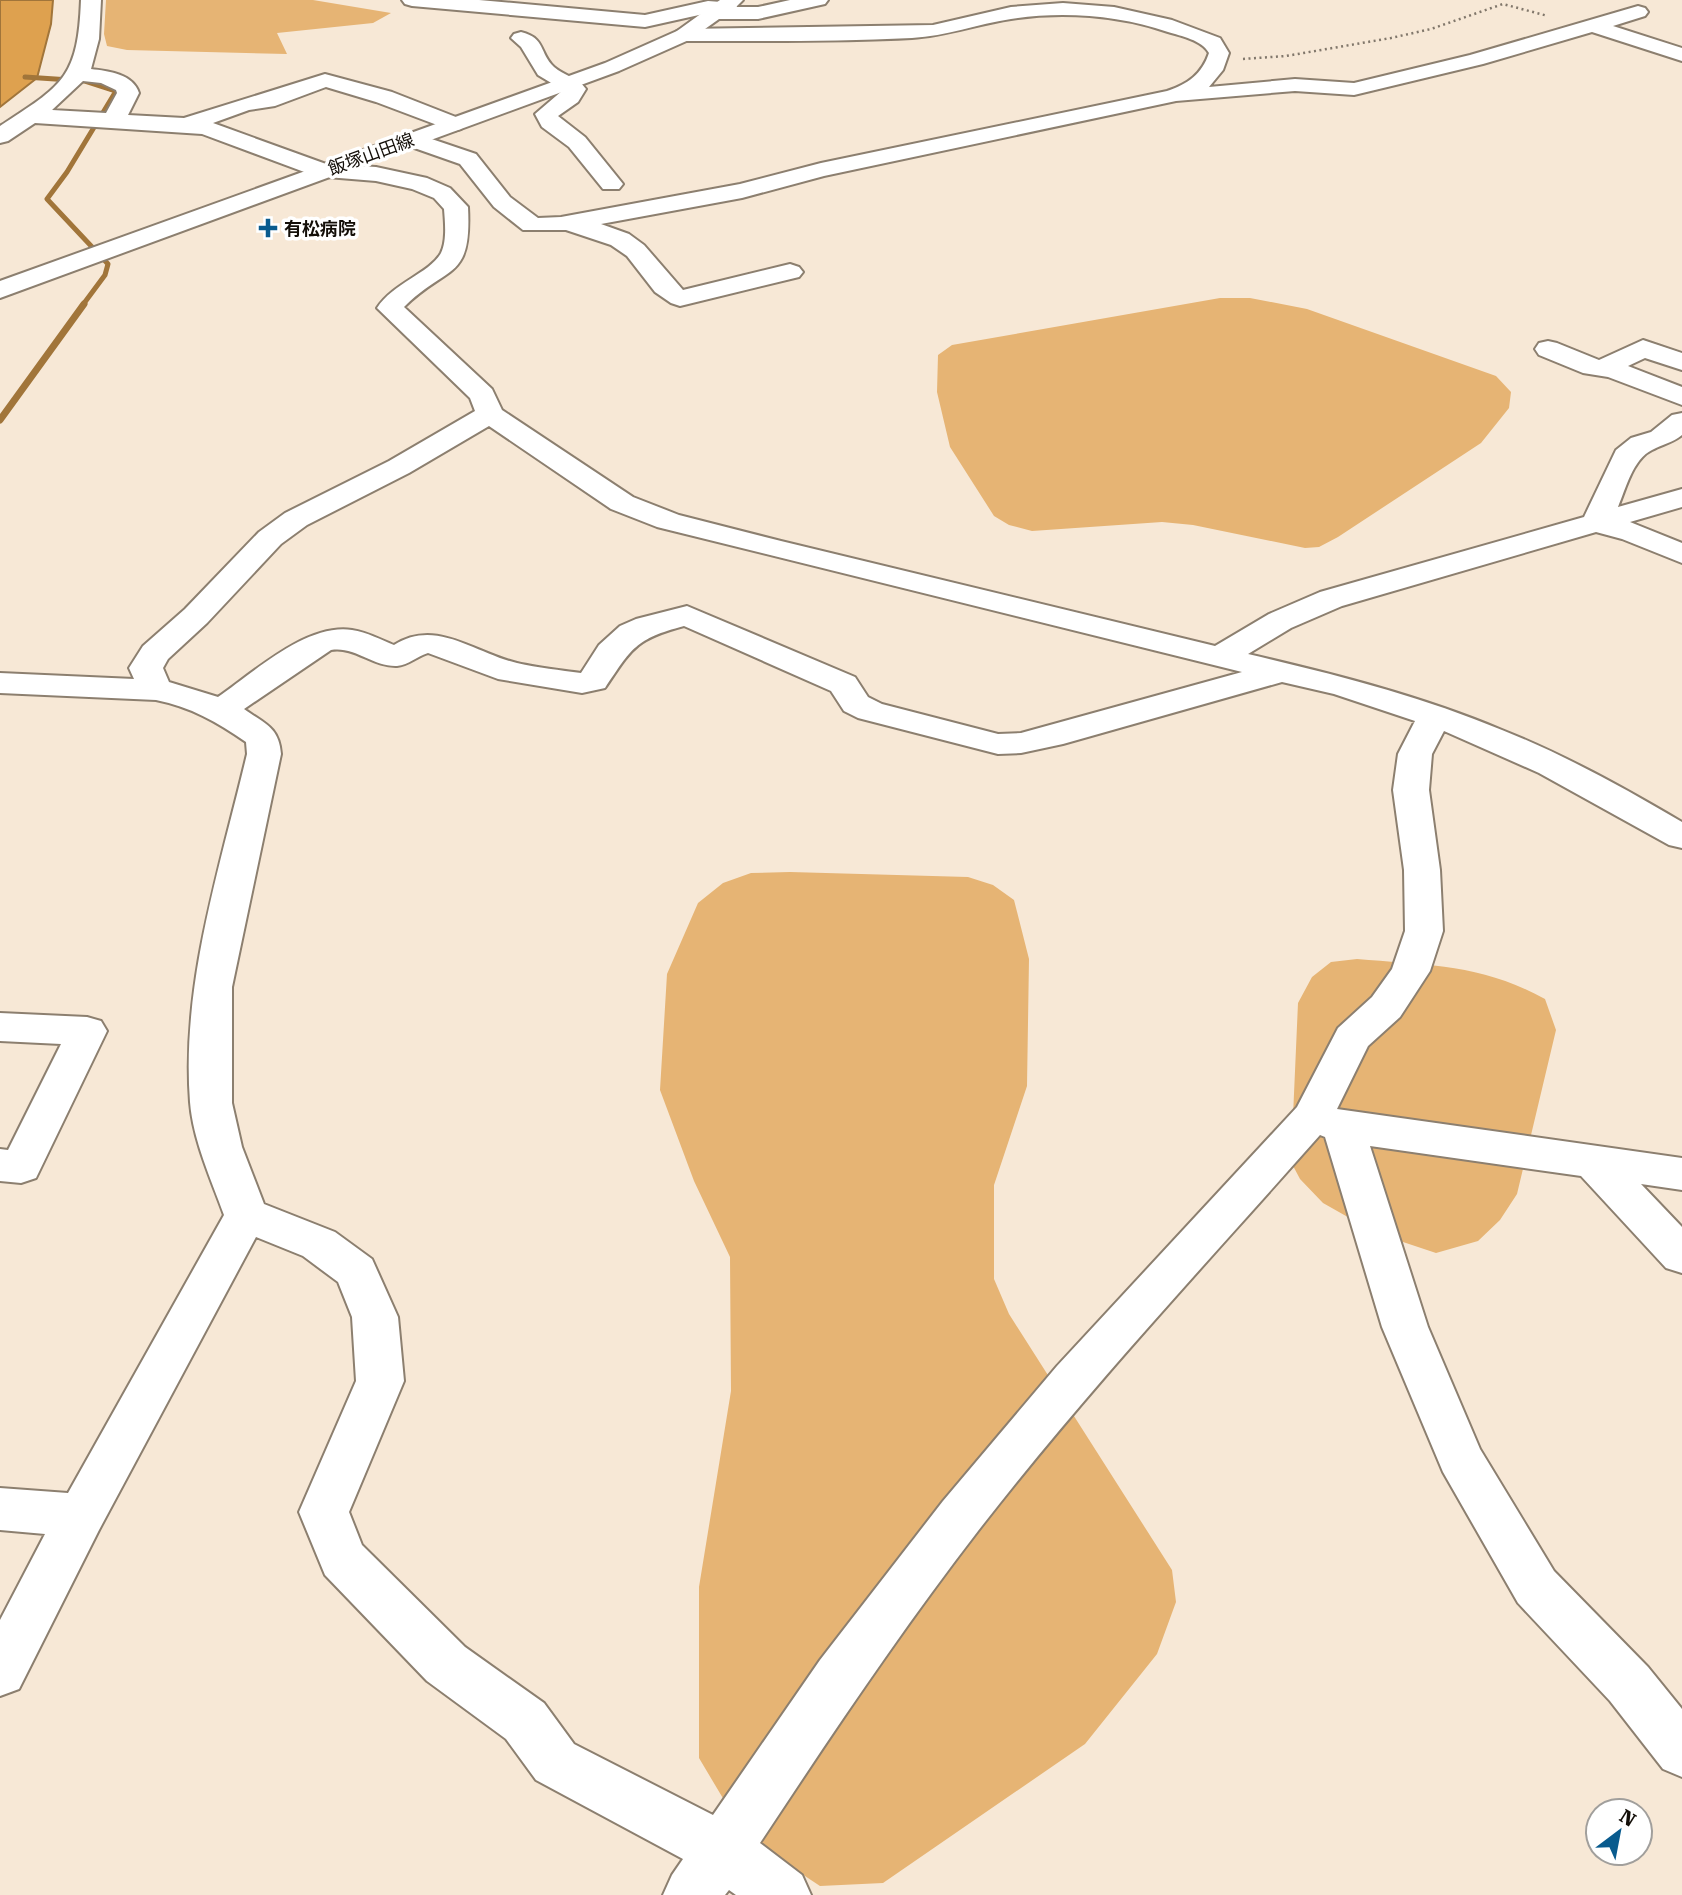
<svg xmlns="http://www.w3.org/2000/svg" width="1682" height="1895" font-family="'Roboto Serif','Noto Sans JP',serif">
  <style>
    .green { fill: #e6b474 }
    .water { fill: #dea14f; stroke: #a1753a; stroke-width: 2 }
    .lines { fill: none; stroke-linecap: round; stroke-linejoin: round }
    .stream-far1 { stroke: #a1753a; stroke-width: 5 }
    .stream { stroke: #a1753a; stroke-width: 7 }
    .minor-casing { stroke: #8c7f6f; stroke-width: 4 }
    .major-casing { stroke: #8c7f6f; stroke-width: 4 }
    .path { stroke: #81776b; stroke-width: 2.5; stroke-dasharray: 2 3.5; stroke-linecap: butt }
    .minor { fill: #fff; fill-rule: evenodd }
    .major { fill: #fff; fill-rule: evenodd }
    .poi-dot { fill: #095b8e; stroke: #fff; stroke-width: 2.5 }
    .labels { text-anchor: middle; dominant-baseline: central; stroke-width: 7; stroke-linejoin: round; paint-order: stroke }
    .far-street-label { font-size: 18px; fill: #130e08; stroke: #fff }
    .far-poi-label { font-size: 18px; font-weight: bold; fill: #130e08; stroke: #fff; text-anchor: start }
  </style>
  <rect width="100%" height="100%" fill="#f7e8d6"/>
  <!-- green -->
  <path class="green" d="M 106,0 L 313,0 L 391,13 L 373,23 L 277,33 L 287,54 L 127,50 L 107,46 L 104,34 Z
    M 1220,298 L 1250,298 L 1307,309 L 1496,376 L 1511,392 L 1509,408 L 1481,443 L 1338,537 L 1319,547 L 1305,548 L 1193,525 L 1162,522 L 1032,531 L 1009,525 L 994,516 L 950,447 L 937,392 L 938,355 L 952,345 Z
    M 790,872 L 968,877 L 993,885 L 1014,900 L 1029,959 L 1027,1086 L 994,1185 L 994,1279 L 1009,1314 L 1172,1570 L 1176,1602 L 1157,1654 L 1085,1744 L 883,1883 L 820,1886 L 746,1837 L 699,1758 L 699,1587 L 731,1391 L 730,1257 L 694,1181 L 660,1090 L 667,974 L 698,903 L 723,883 L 751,873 Z
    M 1357,959 C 1427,965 1482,964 1545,999 L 1556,1030 L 1517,1194 L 1500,1220 L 1478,1241 L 1436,1253 L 1376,1233 L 1323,1203 L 1300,1179 L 1291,1162 L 1298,1003 L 1312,977 L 1331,962 Z"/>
  <!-- water -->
  <path class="water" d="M 0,0 L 53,0 L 51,24 L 37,78 L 0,107 Z"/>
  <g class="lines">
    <!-- stream-far1 -->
    <path class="stream-far1" d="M 25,77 L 85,81 L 116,91 L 67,172 L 47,199 L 108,264 L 105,275 L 82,306"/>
    <!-- stream -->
    <path class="stream" d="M 0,420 L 84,304"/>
    <defs>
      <path id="minor" d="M 81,0 L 101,0 L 99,39 L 91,69 C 109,71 133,74 139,93 L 128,115 L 184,118 L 325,74 L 392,92 L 461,119 L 464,124 L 461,129 L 453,131 L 376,102 L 326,87 L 275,106 L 249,110 L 213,123 L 326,164 L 376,167 L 427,178 L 450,188 L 468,207 C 472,282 447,264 404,307 L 492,389 L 502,410 L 633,497 L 679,515 L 781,541 L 1215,646 L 1269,614 L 1320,592 L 1584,517 L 1616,450 L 1631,438 L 1651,432 L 1672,415 L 1682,413 L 1682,435 C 1672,443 1663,444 1652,450 C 1633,459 1626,488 1618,507 L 1682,489 L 1682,507 L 1630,522 L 1682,543 L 1682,563 L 1622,539 L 1596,532 L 1342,606 L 1291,628 L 1248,654 C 1334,674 1421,696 1502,730 C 1565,755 1624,788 1682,822 L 1682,848 L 1669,845 L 1539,773 L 1444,731 L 1432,754 L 1429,790 L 1440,870 L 1443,931 L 1430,971 L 1400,1017 L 1368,1046 L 1337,1109 L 1682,1158 L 1682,1190 L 1641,1184 L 1682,1227 L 1682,1273 L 1666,1268 L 1581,1176 L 1370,1146 L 1428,1327 L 1480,1449 L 1554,1571 L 1648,1667 L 1682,1709 L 1682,1777 L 1663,1769 L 1610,1701 L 1518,1603 L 1443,1472 L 1382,1327 L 1325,1137 L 1320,1135 C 1205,1265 1085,1393 978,1531 C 900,1632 830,1737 760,1843 L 802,1875 L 811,1895 L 736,1895 L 729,1890 L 725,1895 L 663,1895 L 672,1875 L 683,1859 L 536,1780 L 506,1739 L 427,1681 L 325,1575 L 299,1512 L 356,1381 L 352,1317 L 338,1282 L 303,1256 L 256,1237 L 99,1530 L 19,1689 L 0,1696 L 0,1620 L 45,1534 L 0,1530 L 0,1488 L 68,1493 L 224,1215 C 211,1179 193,1140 190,1102 C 181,984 220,868 247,754 L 246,742 C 217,722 191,707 156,700 L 0,693 L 0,673 L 134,679 L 129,668 L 143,646 L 185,609 L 259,532 L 285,513 L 389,461 L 475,411 L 470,398 L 377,308 C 393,283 430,273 441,253 C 447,241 445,222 444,209 L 434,198 L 412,189 L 376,181 L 315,176 L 202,134 L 35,123 L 8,141 L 0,143 L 0,126 C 63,85 78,78 81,0 ZM 83,81 L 101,83 L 116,90 L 117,93 L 106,113 L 52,110 ZM 489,426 L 611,509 L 657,527 L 1242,672 L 1021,733 L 998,734 L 882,704 L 868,697 L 855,677 L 687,606 L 636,619 L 620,626 L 599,645 L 581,673 C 560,670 538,668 517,663 C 474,653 436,618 394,645 C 381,640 367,632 352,630 C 307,623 254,672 218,697 L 169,682 L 163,668 L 168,659 L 207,623 L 281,544 L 307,525 L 409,473 ZM 684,626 L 831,691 L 844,711 L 858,718 L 998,754 L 1021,753 L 1063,744 L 1282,682 L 1334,694 L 1415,721 L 1398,754 L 1393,790 L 1404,870 L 1405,931 L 1392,969 L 1372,997 L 1338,1028 L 1297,1107 L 1057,1366 L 943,1501 L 820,1660 L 713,1815 L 574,1744 L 544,1703 L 465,1647 L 362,1545 L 349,1512 L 404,1381 L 398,1317 L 372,1259 L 335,1232 L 264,1204 L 242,1147 L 232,1103 L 232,987 L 281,754 C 279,727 265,724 244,709 L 331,650 C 355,646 373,667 397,666 C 409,665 417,656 428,653 L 498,679 L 582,693 L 605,688 C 632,648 635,639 684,626 Z
        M 402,0 L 479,0 L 645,15 L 708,1 L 734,3 L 737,7 L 734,11 L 708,13 L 645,27 L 412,6 L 405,4 Z
        M 1063,3 L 1114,7 L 1172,20 L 1220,38 L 1229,53 L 1223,70 L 1209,87 L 1295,79 L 1354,83 L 1470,55 L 1638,6 L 1645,8 L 1648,12 L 1645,16 L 1613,26 L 1682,48 L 1682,61 L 1592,32 L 1483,64 L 1354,95 L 1295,91 L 1176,101 L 824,176 L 742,198 L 601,224 L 629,234 L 644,245 L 683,290 L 790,264 L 799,267 L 803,272 L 799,277 L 680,306 L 671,303 L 655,292 L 627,256 L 611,245 L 566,230 L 523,230 L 494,207 L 460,164 L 403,144 L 400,139 L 403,134 L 411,132 L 476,154 L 510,197 L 538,218 L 561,217 L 740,184 L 821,163 L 1167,91 C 1188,84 1202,74 1209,53 C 1202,40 1181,36 1168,32 C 1118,15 1062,11 1011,19 C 977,24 947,36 912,38 C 836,42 760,41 684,41 L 677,39 L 674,35 L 677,31 L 684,29 L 933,25 L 1011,7 Z
        M 521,32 C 546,38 539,53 554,67 C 564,76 578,77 586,89 L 578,102 L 558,116 L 585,137 L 623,184 L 619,189 L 603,189 L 569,147 L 542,127 L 535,114 L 563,90 L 538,75 L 521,47 L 511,38 L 514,34 Z
        M 1643,340 L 1682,353 L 1682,370 L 1645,358 L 1628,366 L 1682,387 L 1682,405 L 1608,377 L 1583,373 L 1539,355 L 1535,349 L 1539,343 L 1548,341 L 1557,343 L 1599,360 Z
        M 0,1013 L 87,1017 L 101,1021 L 107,1031 L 36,1178 L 21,1183 L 0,1181 L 0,1149 L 8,1150 L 61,1044 L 0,1041 Z"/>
      <path id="major" d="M 720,0 L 743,0 L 736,7 L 758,7 L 790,0 L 828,0 L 825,4 L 758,19 L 719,19 L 691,39 L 619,71 L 0,298 L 0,281 L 605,63 L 677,31 Z"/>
    </defs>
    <!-- minor casing -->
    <use href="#minor" class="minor-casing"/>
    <!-- major casing -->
    <use href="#major" class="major-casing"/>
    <!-- path -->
    <path class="path" d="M 1243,59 L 1286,56 L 1391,38 L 1431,29 L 1503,4 L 1548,16"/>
    <!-- minor -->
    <use href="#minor" class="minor"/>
    <!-- major -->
    <use href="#major" class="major"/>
  </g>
  <!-- markers -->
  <path class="poi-dot" d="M264.5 217.5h7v7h7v7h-7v7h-7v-7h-7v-7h7z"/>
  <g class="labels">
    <!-- far-street labels -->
    <g class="far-street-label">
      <text transform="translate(371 154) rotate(-20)">飯塚山田線</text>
    </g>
    <!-- far-poi labels -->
    <g class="far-poi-label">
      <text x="284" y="228">有松病院</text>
    </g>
  </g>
  <!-- north arrow -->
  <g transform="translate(1619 1832) rotate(32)"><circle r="33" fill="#ffffff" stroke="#a19f9c" stroke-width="2"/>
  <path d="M0-5L12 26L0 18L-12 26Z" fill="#095b8e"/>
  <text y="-10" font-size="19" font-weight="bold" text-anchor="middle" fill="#130e08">N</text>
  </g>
</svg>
